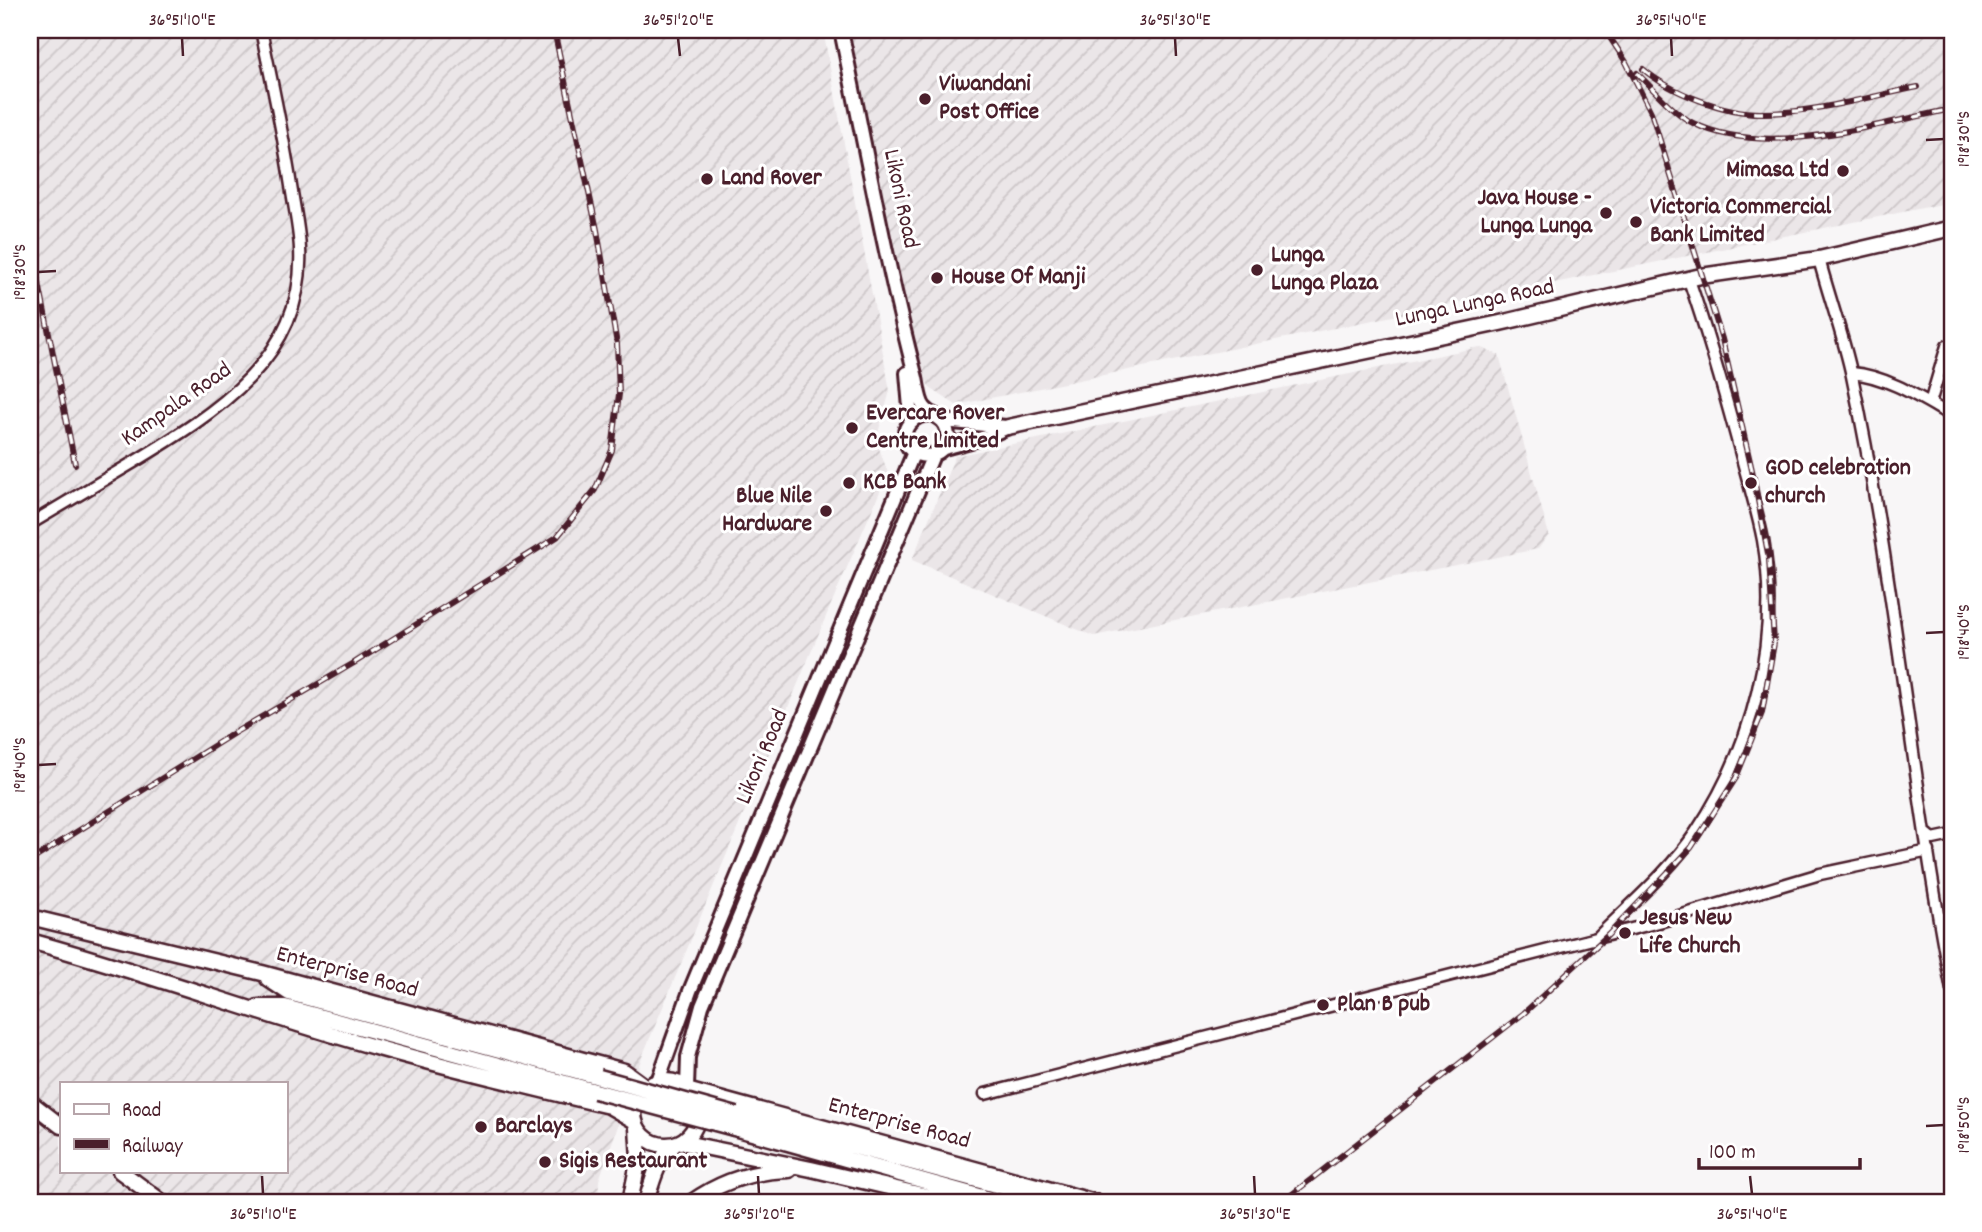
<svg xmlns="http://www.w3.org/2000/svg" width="1982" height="1232" font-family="Dekko,sans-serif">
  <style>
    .industrial { fill: url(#industrial-furrows); fill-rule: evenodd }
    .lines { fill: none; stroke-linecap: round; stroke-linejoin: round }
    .minor-casing { stroke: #4a1f2b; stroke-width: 15 }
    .tertiary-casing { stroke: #4a1f2b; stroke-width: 18 }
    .secondary-casing { stroke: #4a1f2b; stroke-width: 19 }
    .minor { stroke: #fff; stroke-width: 10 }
    .tertiary { stroke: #fff; stroke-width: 12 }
    .secondary { stroke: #fff; stroke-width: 14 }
    .rail-casing { stroke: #4a1f2b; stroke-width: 6 }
    .rail { stroke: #fff; stroke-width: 3.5; stroke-dasharray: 10; stroke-linecap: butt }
    .secondary-bridge-casing { stroke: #4a1f2b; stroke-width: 19; stroke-linecap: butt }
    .secondary-bridge { stroke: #fff; stroke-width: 14 }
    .ticks { fill: none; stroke: #4a1f2b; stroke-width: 2.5 }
    .poi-dot { fill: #4a1f2b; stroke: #fff; stroke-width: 2.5 }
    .labels { text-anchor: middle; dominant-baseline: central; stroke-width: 6; stroke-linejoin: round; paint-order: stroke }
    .poi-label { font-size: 24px; font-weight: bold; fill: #4a1f2b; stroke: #fff; text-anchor: start }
    .street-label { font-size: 24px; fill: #4a1f2b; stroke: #fff }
    .neatline { fill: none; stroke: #4a1f2b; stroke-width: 2.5 }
    .ticks-label { font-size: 18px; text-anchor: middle; fill: #4a1f2b }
  </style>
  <defs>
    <pattern id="industrial-furrows" width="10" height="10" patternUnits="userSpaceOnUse" patternTransform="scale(1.75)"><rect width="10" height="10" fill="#ebe6e8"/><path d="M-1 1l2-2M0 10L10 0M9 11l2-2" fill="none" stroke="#cbc5c7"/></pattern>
  </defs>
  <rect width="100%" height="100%" fill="#f8f6f7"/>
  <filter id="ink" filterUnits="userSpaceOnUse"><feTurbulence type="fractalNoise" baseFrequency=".0143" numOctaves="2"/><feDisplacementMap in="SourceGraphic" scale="14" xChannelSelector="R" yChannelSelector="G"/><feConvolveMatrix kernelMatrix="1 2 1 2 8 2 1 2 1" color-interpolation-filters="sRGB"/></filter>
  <g filter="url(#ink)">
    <!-- industrial -->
    <path class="industrial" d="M 30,30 L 823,30 L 890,391 L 876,440 L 888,473 L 832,602 L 642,1057 L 599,1180 L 598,1202 L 68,1202 L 42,1198 L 30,1190 ZM 61,1083 L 285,1083 L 285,1171 L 61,1171 Z
      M 844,30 L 1952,30 L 1952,202 L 956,405 L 930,388 L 911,355 Z
      M 1479,347 L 1499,355 L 1549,535 L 1538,549 L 1093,636 L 912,560 L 955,456 Z"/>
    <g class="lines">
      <defs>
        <path id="minor" d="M 1819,259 C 1829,297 1844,338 1852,376 C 1895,579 1912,787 1952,990
          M 1852,373 C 1887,376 1922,399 1952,416
          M 1930,403 L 1947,346
          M 30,524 C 65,503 99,483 134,462 C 215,413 306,357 300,249 C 299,228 294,206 291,186 C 283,133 272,82 261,30
          M 1927,834 L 1933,839 L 1952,835
          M 1599,936 C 1632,903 1670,871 1696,832 C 1752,748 1781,641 1763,540 C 1757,509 1747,478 1739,447 C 1724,391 1708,335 1689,280
          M 985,1094 L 1659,922 L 1820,874 L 1929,851"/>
        <path id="tertiary" d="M 841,30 C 865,146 886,264 916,378 C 918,387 919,402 925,408 C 933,417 944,417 947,430 C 953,452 923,465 909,448 C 896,429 915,413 933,414
          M 907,373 L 911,420
          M 943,421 L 1006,427
          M 944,448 L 986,437 L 1008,427
          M 658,1081 L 690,991 L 914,452
          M 687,1088 L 688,1057 L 702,1006 L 933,455"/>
        <path id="secondary" d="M 1008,427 L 1500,323 L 1701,276 L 1819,259 L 1952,228
          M 30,917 L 262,973 L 624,1071 L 646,1087
          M 30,941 C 148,973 263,1016 382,1049 C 457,1070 533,1088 609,1106 L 635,1121
          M 268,979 L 289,993 L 599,1077
          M 258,1007 L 285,1007 L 595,1091
          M634 1113a32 32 0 1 1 64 0a32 32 0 1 1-64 0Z
          M 690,1091 L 1095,1202
          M 30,1102 L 61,1126
          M 736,1115 L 1058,1202
          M 734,1128 L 1000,1202
          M 680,1142 L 811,1169 L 952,1202
          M 120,1171 L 162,1202
          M 630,1202 L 639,1158 L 637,1128
          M 646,1202 C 652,1182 658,1157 675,1144
          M 692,1202 C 721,1181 753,1171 789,1170"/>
      </defs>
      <!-- minor casing -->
      <use href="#minor" class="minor-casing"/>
      <!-- tertiary casing -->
      <use href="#tertiary" class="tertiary-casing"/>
      <!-- secondary casing -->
      <use href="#secondary" class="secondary-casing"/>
      <!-- minor -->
      <use href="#minor" class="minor"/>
      <!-- tertiary -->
      <use href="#tertiary" class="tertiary"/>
      <!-- secondary -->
      <use href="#secondary" class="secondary"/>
      <defs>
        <path id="rail" d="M 1643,69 C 1671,93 1726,114 1763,113 C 1813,113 1869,97 1918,87
          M 1637,73 C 1651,87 1676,115 1693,123 C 1764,159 1878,124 1952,109
          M 30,238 L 75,464
          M 30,861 L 234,733 L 354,663 L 557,537 L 595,490 L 612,450 L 619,394 L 617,344 L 597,230 L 554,30
          M 1282,1202 L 1524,1013 L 1608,935 L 1691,848 L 1736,778 L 1762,713 L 1774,643 L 1769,559 L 1754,479 L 1722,339 L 1651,112 L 1626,62 L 1605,30"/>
      </defs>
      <!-- rail casing -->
      <use href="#rail" class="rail-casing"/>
      <!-- rail -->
      <use href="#rail" class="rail"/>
      <defs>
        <path id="secondary-bridge" d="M 599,1077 L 736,1115
          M 595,1091 L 734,1128"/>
      </defs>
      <!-- secondary-bridge casing -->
      <use href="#secondary-bridge" class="secondary-bridge-casing"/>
      <!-- secondary-bridge -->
      <use href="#secondary-bridge" class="secondary-bridge"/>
    </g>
  </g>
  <!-- ticks -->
  <path class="ticks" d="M 182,38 L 183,56M 678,38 L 680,56M 1175,38 L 1176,56M 1671,38 L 1672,56M 1926,140 L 1944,139M 38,272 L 56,271M 1926,633 L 1944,632M 38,765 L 56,764M 1926,1126 L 1944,1125M 262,1176 L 263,1194M 758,1176 L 759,1194M 1254,1176 L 1255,1194M 1750,1176 L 1752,1194"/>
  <!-- markers -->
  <g class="poi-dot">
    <circle cx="925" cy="99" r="7"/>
    <circle cx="1843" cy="171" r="7"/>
    <circle cx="707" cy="179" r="7"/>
    <circle cx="1606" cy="213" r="7"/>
    <circle cx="1636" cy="222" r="7"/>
    <circle cx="1257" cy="270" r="7"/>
    <circle cx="937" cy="278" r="7"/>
    <circle cx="852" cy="428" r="7"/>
    <circle cx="849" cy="483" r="7"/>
    <circle cx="1751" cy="483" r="7"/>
    <circle cx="826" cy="511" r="7"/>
    <circle cx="1625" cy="933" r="7"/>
    <circle cx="1323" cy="1005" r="7"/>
    <circle cx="481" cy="1127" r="7"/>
    <circle cx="545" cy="1162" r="7"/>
  </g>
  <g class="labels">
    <!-- poi labels -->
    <g class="poi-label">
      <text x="939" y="85">Viwandani<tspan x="939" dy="28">Post Office</tspan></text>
      <text x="1829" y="171" text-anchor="end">Mimasa Ltd</text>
      <text x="721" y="179">Land Rover</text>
      <text x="1592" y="199" text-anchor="end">Java House -<tspan x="1592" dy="28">Lunga Lunga</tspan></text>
      <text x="1650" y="208">Victoria Commercial<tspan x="1650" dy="28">Bank Limited</tspan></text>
      <text x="1271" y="256">Lunga<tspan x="1271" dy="28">Lunga Plaza</tspan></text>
      <text x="951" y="278">House Of Manji</text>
      <text x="866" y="414">Evercare Rover<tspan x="866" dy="28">Centre Limited</tspan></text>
      <text x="1765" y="469">GOD celebration<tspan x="1765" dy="28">church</tspan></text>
      <text x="863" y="483">KCB Bank</text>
      <text x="812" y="497" text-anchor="end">Blue Nile<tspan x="812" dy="28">Hardware</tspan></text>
      <text x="1639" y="919">Jesus New<tspan x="1639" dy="28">Life Church</tspan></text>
      <text x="1337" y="1005">Plan B pub</text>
      <text x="495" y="1127">Barclays</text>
      <text x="559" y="1162">Sigis Restaurant</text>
    </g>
    <!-- street labels -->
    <g class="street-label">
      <text transform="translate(900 199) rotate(78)">Likoni Road</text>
      <text transform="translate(1475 304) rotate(-12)">Lunga Lunga Road</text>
      <text transform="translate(177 405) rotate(-35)">Kampala Road</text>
      <text transform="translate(763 757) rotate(-67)">Likoni Road</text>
      <text transform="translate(347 973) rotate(15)">Enterprise Road</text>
      <text transform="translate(899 1124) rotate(15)">Enterprise Road</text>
    </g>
  </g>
  <!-- margin -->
  <rect width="1982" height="1232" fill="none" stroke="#fff" stroke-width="77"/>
  <!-- legend -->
  <rect x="60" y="1082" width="228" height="91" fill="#ffffff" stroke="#b7a5aa" stroke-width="2"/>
  <rect x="74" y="1104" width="35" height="10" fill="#ffffff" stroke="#b7a5aa" stroke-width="2"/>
  <text x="122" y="1116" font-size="21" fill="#4a1f2b">Road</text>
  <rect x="74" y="1139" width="35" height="10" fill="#4a1f2b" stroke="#b7a5aa" stroke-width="2"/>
  <text x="122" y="1152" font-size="21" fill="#4a1f2b">Railway</text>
  <!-- scale -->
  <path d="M1699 1158v10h161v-10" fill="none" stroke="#4a1f2b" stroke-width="3.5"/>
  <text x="1709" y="1158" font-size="21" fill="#4a1f2b" stroke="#ffffff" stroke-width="5" paint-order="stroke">100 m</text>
  <rect x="38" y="38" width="1906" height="1156" class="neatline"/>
  <g class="ticks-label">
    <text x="182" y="25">36°51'10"E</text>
    <text x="678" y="25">36°51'20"E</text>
    <text x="1175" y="25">36°51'30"E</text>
    <text x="1671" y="25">36°51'40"E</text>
    <text transform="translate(1963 139) rotate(-90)" y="6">1°18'30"S</text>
    <text transform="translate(19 272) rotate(-90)" y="6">1°18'30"S</text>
    <text transform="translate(1963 632) rotate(-90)" y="6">1°18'40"S</text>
    <text transform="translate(19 765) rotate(-90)" y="6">1°18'40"S</text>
    <text transform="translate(1963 1125) rotate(-90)" y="6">1°18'50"S</text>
    <text x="263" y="1219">36°51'10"E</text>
    <text x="759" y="1219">36°51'20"E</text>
    <text x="1255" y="1219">36°51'30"E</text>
    <text x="1752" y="1219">36°51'40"E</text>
  </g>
</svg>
